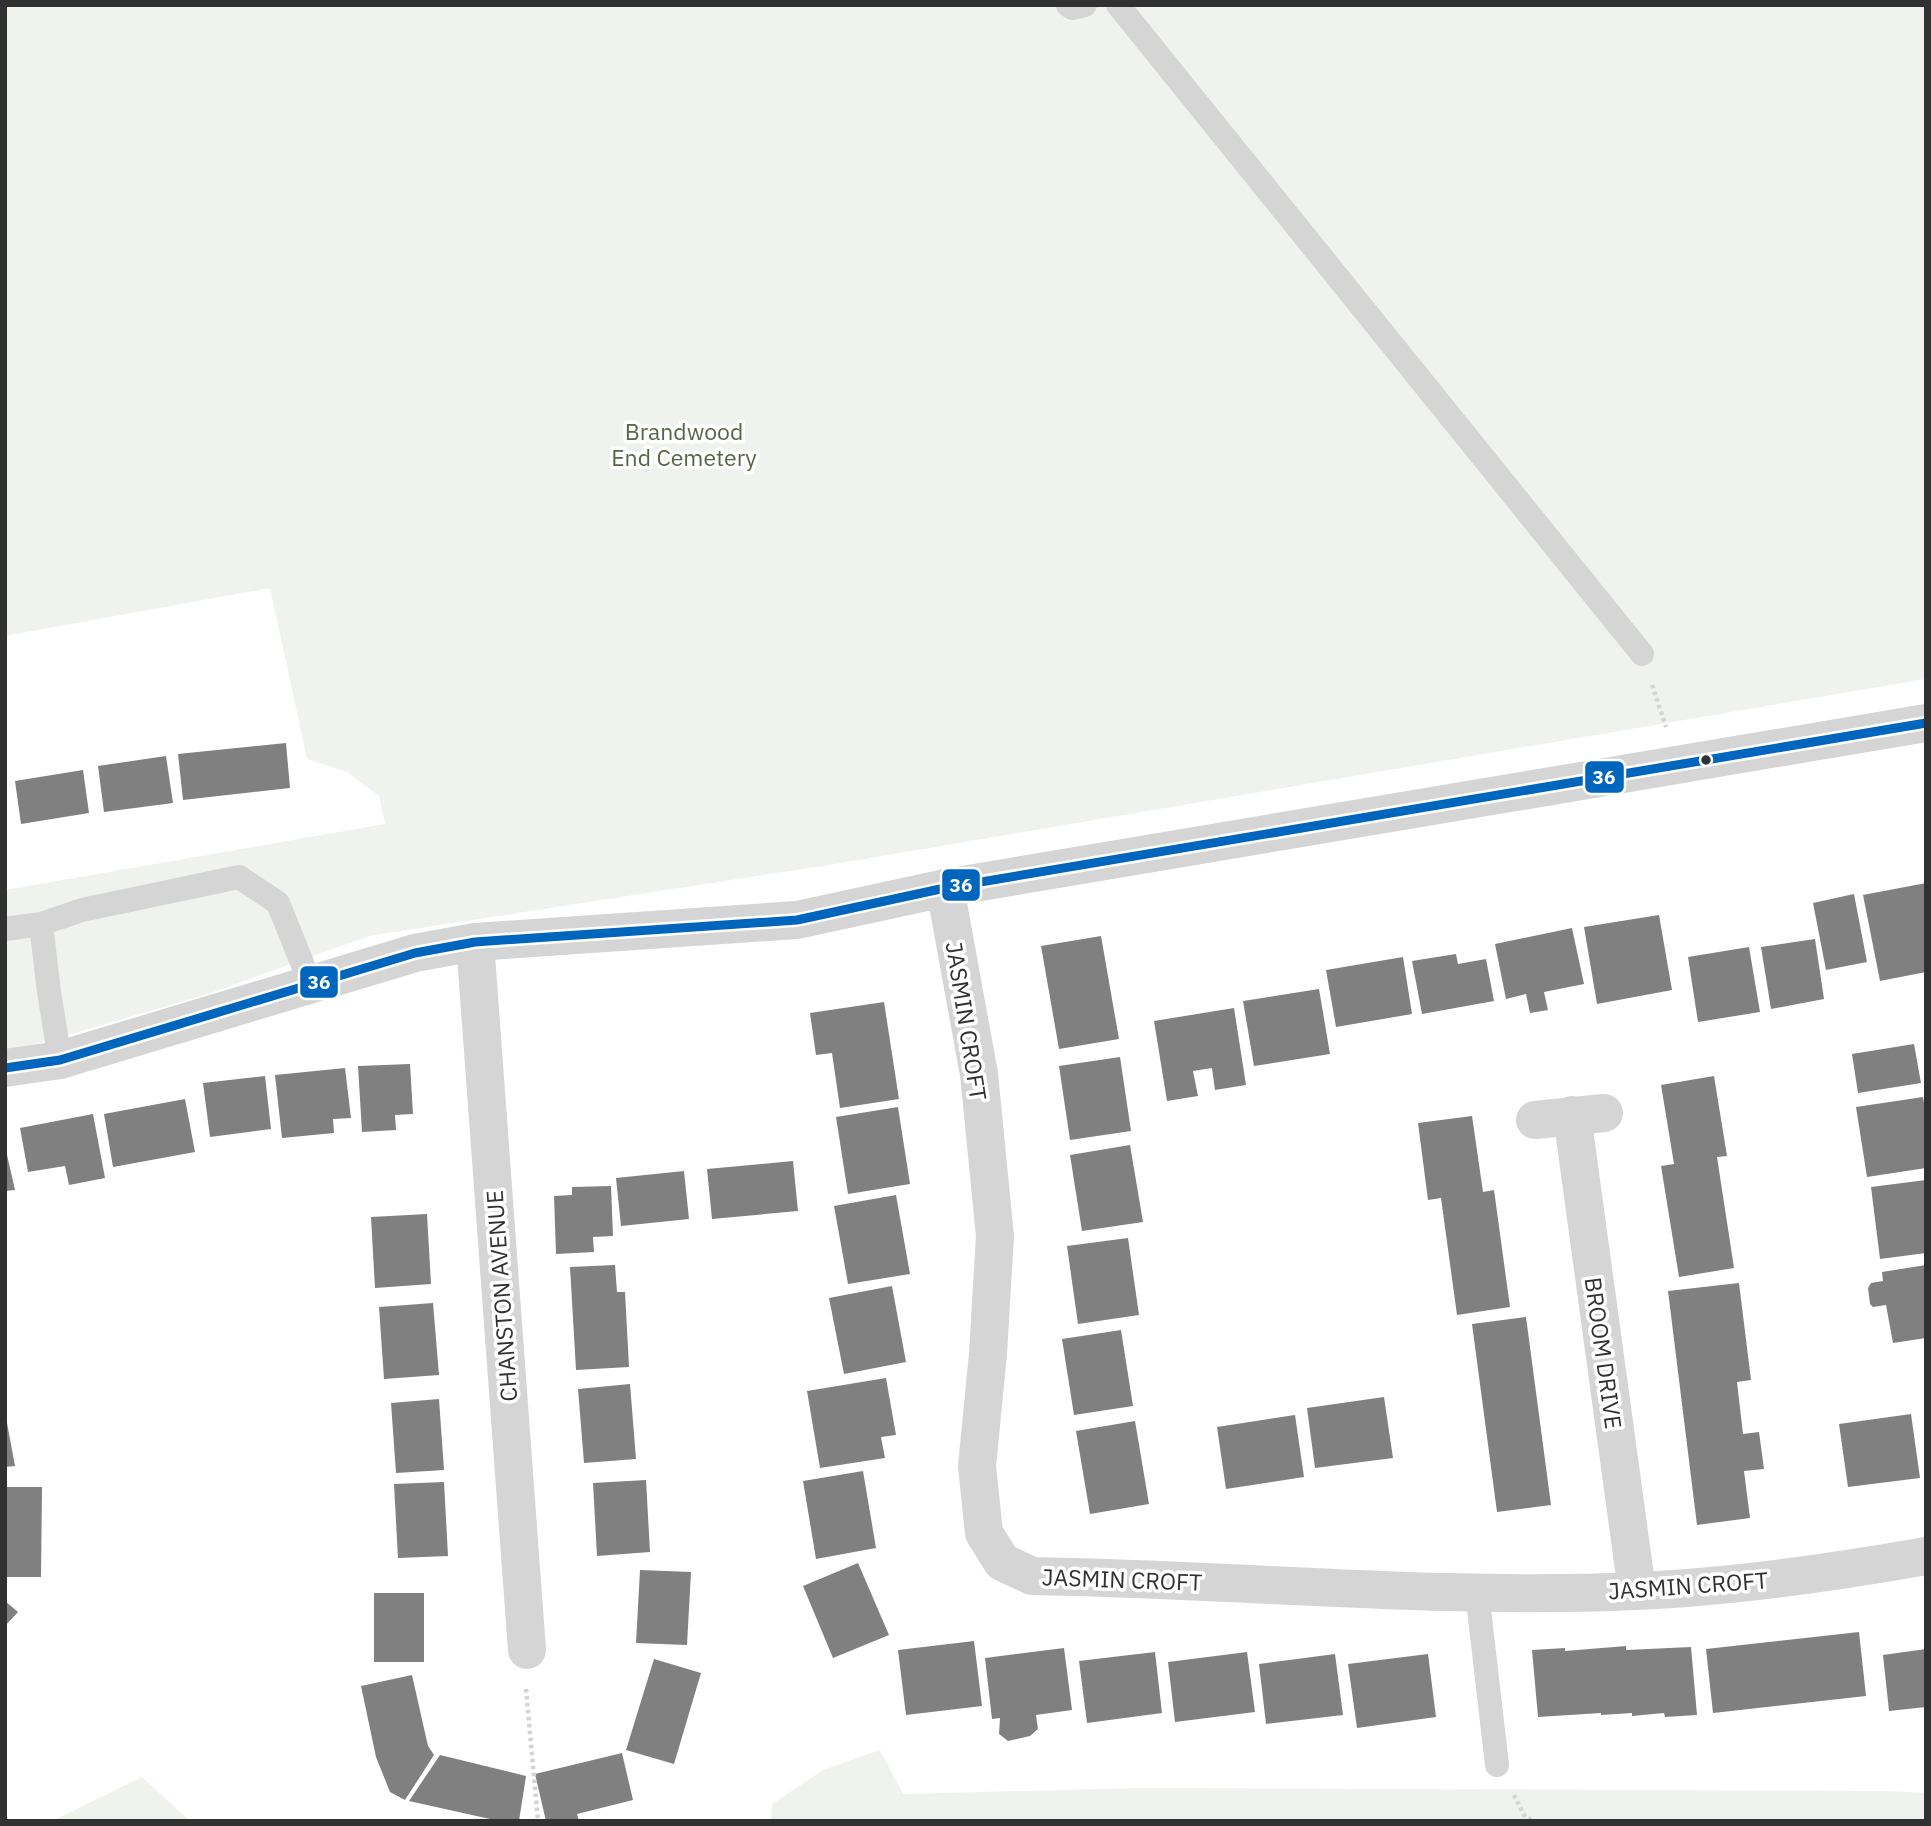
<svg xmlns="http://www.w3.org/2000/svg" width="1931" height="1826" font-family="'IBM Plex Sans',sans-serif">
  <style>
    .green { fill: #f0f3ed }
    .building { fill: #808080 }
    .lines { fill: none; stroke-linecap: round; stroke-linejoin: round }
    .path { stroke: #d4d4d4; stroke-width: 4.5; stroke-dasharray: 3.5 3.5; stroke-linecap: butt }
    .service { stroke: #d5d5d5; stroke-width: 24 }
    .minor { stroke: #d5d5d5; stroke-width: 38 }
    .tertiary { stroke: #d5d5d5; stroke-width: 38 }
    .bus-1-casing { stroke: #fff; stroke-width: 14 }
    .bus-1 { stroke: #0065bd; stroke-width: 9 }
    .bus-dot { fill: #313131; stroke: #fff; stroke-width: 2.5 }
    .labels { text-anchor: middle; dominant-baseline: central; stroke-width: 7; stroke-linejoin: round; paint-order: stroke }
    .park-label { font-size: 23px; fill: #546843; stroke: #fff }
    .street-label { font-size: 23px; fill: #313131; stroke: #fff }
    .line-badge { stroke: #fff; stroke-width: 2.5 }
    .badge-label { font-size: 19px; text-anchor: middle; font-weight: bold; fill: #fff }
  </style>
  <rect width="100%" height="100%" fill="#fff"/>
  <!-- green -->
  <path class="green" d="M 5,5 L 1926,5 L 1926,679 L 829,865 L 369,936 L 205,995 L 26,1047 L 5,1050 L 5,890 L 385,824 L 379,796 L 347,772 L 307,759 L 270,588 L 5,636 Z
    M 880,1750 L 903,1794 L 1142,1788 L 1887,1791 L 1926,1793 L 1926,1821 L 771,1821 L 772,1804 L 823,1770 Z
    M 142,1777 L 190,1821 L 52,1821 Z"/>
  <!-- building -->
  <path class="building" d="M 286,743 L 290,788 L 183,800 L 178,754 Z
    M 166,756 L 173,803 L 104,812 L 98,766 Z
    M 83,770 L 89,813 L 21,824 L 15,781 Z
    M 1926,883 L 1926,972 L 1880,981 L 1863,895 Z
    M 1854,894 L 1867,962 L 1826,970 L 1813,903 Z
    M 1659,915 L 1672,990 L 1597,1004 L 1584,927 Z
    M 1572,928 L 1584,984 L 1544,992 L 1548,1010 L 1530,1013 L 1526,994 L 1506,999 L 1495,944 Z
    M 1101,936 L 1119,1039 L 1059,1049 L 1041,946 Z
    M 1815,939 L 1824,999 L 1771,1009 L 1761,947 Z
    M 1749,947 L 1760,1012 L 1698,1022 L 1688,957 Z
    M 1456,954 L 1458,964 L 1486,959 L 1494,1001 L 1422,1014 L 1412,961 Z
    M 1403,957 L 1412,1014 L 1336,1027 L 1326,970 Z
    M 1319,989 L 1330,1054 L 1254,1066 L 1243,1001 Z
    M 884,1002 L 899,1099 L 840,1108 L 832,1053 L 816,1055 L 810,1013 Z
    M 1234,1008 L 1246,1085 L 1215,1090 L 1212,1068 L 1193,1071 L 1198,1096 L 1167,1101 L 1154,1021 Z
    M 1914,1044 L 1921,1083 L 1858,1093 L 1852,1054 Z
    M 1120,1057 L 1131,1131 L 1070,1140 L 1059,1066 Z
    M 410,1064 L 413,1114 L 395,1115 L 396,1130 L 362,1132 L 358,1066 Z
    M 345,1068 L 351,1118 L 333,1119 L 334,1133 L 282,1138 L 275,1075 Z
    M 265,1076 L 271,1129 L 210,1137 L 203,1083 Z
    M 1714,1076 L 1727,1156 L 1717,1157 L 1734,1268 L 1679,1277 L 1661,1166 L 1674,1164 L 1661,1085 Z
    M 1923,1097 L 1926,1114 L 1926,1168 L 1867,1177 L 1856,1107 Z
    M 185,1099 L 195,1152 L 113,1167 L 104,1114 Z
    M 898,1107 L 910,1184 L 848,1194 L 836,1117 Z
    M 93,1114 L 105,1178 L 69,1185 L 65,1166 L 28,1172 L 20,1128 Z
    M 1472,1116 L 1483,1192 L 1494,1190 L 1510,1307 L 1457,1315 L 1441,1198 L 1428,1200 L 1418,1123 Z
    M 1130,1145 L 1143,1222 L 1082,1231 L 1070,1155 Z
    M 5,1146 L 15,1190 L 5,1191 Z
    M 793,1161 L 798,1211 L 712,1219 L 707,1169 Z
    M 684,1171 L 689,1219 L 621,1226 L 616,1178 Z
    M 1926,1180 L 1926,1253 L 1880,1259 L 1871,1187 Z
    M 611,1186 L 613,1236 L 593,1237 L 594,1252 L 556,1254 L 554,1196 L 572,1195 L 572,1187 Z
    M 896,1195 L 910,1274 L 848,1284 L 834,1206 Z
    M 427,1214 L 431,1284 L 375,1288 L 371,1217 Z
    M 1128,1238 L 1139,1315 L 1078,1324 L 1067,1246 Z
    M 615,1265 L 617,1292 L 625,1292 L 629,1367 L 576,1370 L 570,1267 Z
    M 1926,1265 L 1926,1338 L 1893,1343 L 1886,1305 L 1873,1307 L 1870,1304 L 1868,1288 L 1871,1283 L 1883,1281 L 1882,1272 Z
    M 1739,1283 L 1751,1380 L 1737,1382 L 1743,1434 L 1759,1432 L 1764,1469 L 1744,1471 L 1750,1518 L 1697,1525 L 1668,1291 Z
    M 892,1286 L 906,1362 L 844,1374 L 829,1298 Z
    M 433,1303 L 439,1375 L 384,1379 L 379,1307 Z
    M 1526,1317 L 1551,1505 L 1497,1512 L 1472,1324 Z
    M 1121,1330 L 1133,1406 L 1074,1415 L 1062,1339 Z
    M 886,1378 L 896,1435 L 881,1437 L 885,1458 L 820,1468 L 807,1391 Z
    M 630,1384 L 636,1459 L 584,1463 L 578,1389 Z
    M 1384,1397 L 1393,1458 L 1315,1468 L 1307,1408 Z
    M 439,1399 L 444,1470 L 396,1473 L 391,1403 Z
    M 5,1412 L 15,1466 L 5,1467 Z
    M 1911,1414 L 1920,1478 L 1848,1487 L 1839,1424 Z
    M 1295,1415 L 1304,1477 L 1226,1489 L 1217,1427 Z
    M 1135,1421 L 1149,1504 L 1090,1514 L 1076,1431 Z
    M 863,1471 L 876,1548 L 816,1559 L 803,1481 Z
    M 646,1480 L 650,1552 L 597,1556 L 593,1483 Z
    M 444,1482 L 448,1556 L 398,1558 L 394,1484 Z
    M 5,1487 L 42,1487 L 41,1577 L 5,1577 Z
    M 858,1563 L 889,1635 L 833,1658 L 803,1586 Z
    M 640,1570 L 691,1572 L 687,1645 L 636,1643 Z
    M 374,1593 L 424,1593 L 424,1662 L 374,1662 Z
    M 5,1601 L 18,1612 L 5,1626 Z
    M 1859,1632 L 1866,1696 L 1713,1713 L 1706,1649 Z
    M 974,1641 L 982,1706 L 906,1715 L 898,1650 Z
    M 1626,1646 L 1626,1650 L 1691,1647 L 1697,1715 L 1665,1717 L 1664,1713 L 1632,1716 L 1632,1713 L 1601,1715 L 1601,1713 L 1538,1717 L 1532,1650 L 1565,1648 L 1565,1651 Z
    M 1064,1648 L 1072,1710 L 1036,1715 L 1038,1729 L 1030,1736 L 1008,1741 L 999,1734 L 1000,1718 L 992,1719 L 985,1658 Z
    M 1926,1649 L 1926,1707 L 1889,1711 L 1883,1655 Z
    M 1155,1652 L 1162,1713 L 1087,1723 L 1079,1661 Z
    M 1247,1652 L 1255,1712 L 1175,1722 L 1168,1662 Z
    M 1335,1654 L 1343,1715 L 1266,1724 L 1259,1664 Z
    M 1428,1654 L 1436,1717 L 1357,1728 L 1348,1664 Z
    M 654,1659 L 701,1673 L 674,1764 L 626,1750 Z
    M 412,1675 L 428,1746 L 434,1755 L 405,1800 L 390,1792 L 376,1757 L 361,1686 Z
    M 622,1753 L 633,1800 L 577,1814 L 579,1821 L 546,1821 L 535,1774 Z
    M 440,1755 L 526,1776 L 519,1821 L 499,1821 L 409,1801 Z"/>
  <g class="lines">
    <!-- path -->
    <path class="path" d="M 1652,685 L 1666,727
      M 526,1689 L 538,1821
      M 1514,1795 L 1525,1817 L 1534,1821"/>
    <!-- service -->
    <path class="service" d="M 1068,5 L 1072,8 L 1085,5
      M 1118,5 L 1642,654
      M 5,929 L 41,924
      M 60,1060 L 49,992 L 41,924 L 82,910 L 239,877 L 278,903 L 311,985
      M 1477,1592 L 1497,1765"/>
    <!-- minor -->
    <path class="minor" d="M 945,888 L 979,1074 L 995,1236 L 988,1354 L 977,1466 L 984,1533 L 1002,1562 L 1032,1576 C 1233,1579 1435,1600 1636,1591 C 1733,1587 1830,1573 1926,1556
      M 475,942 L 527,1650
      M 1572,1115 L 1637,1591
      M 1535,1120 L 1604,1113"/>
    <!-- tertiary -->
    <path class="tertiary" d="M 5,1068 L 60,1060 L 415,953 L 475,942 L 797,920 L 945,888 L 1926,723"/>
    <defs>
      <path id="bus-1" d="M 5,1068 L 60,1060 L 415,953 L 475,942 L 797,920 L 945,888 L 1926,723"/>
    </defs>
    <!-- bus-1 casing -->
    <use href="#bus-1" class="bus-1-casing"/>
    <!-- bus-1 -->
    <use href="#bus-1" class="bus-1"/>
  </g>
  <!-- markers -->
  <circle class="bus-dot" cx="1706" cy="760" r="6"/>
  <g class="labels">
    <!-- park labels -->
    <g class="park-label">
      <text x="684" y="431">Brandwood<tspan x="684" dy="26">End Cemetery</tspan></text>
    </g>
    <!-- street labels -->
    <g class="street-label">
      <text transform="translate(967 1021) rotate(81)">JASMIN CROFT</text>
      <text transform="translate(501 1296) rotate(-94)">CHANSTON AVENUE</text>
      <text transform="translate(1604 1353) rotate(82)">BROOM DRIVE</text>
      <text transform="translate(1122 1579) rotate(2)">JASMIN CROFT</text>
      <text transform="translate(1688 1585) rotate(-4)">JASMIN CROFT</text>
    </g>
  </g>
  <g class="line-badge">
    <rect x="1584" y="760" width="41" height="34" rx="7" fill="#0065bd"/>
    <rect x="941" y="868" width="40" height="34" rx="7" fill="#0065bd"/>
    <rect x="299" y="965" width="40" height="34" rx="7" fill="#0065bd"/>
  </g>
  <g class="badge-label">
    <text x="1604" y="784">36</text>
    <text x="961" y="892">36</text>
    <text x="319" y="989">36</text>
  </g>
  <!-- border -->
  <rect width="1931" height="1826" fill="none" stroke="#313131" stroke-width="14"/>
</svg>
